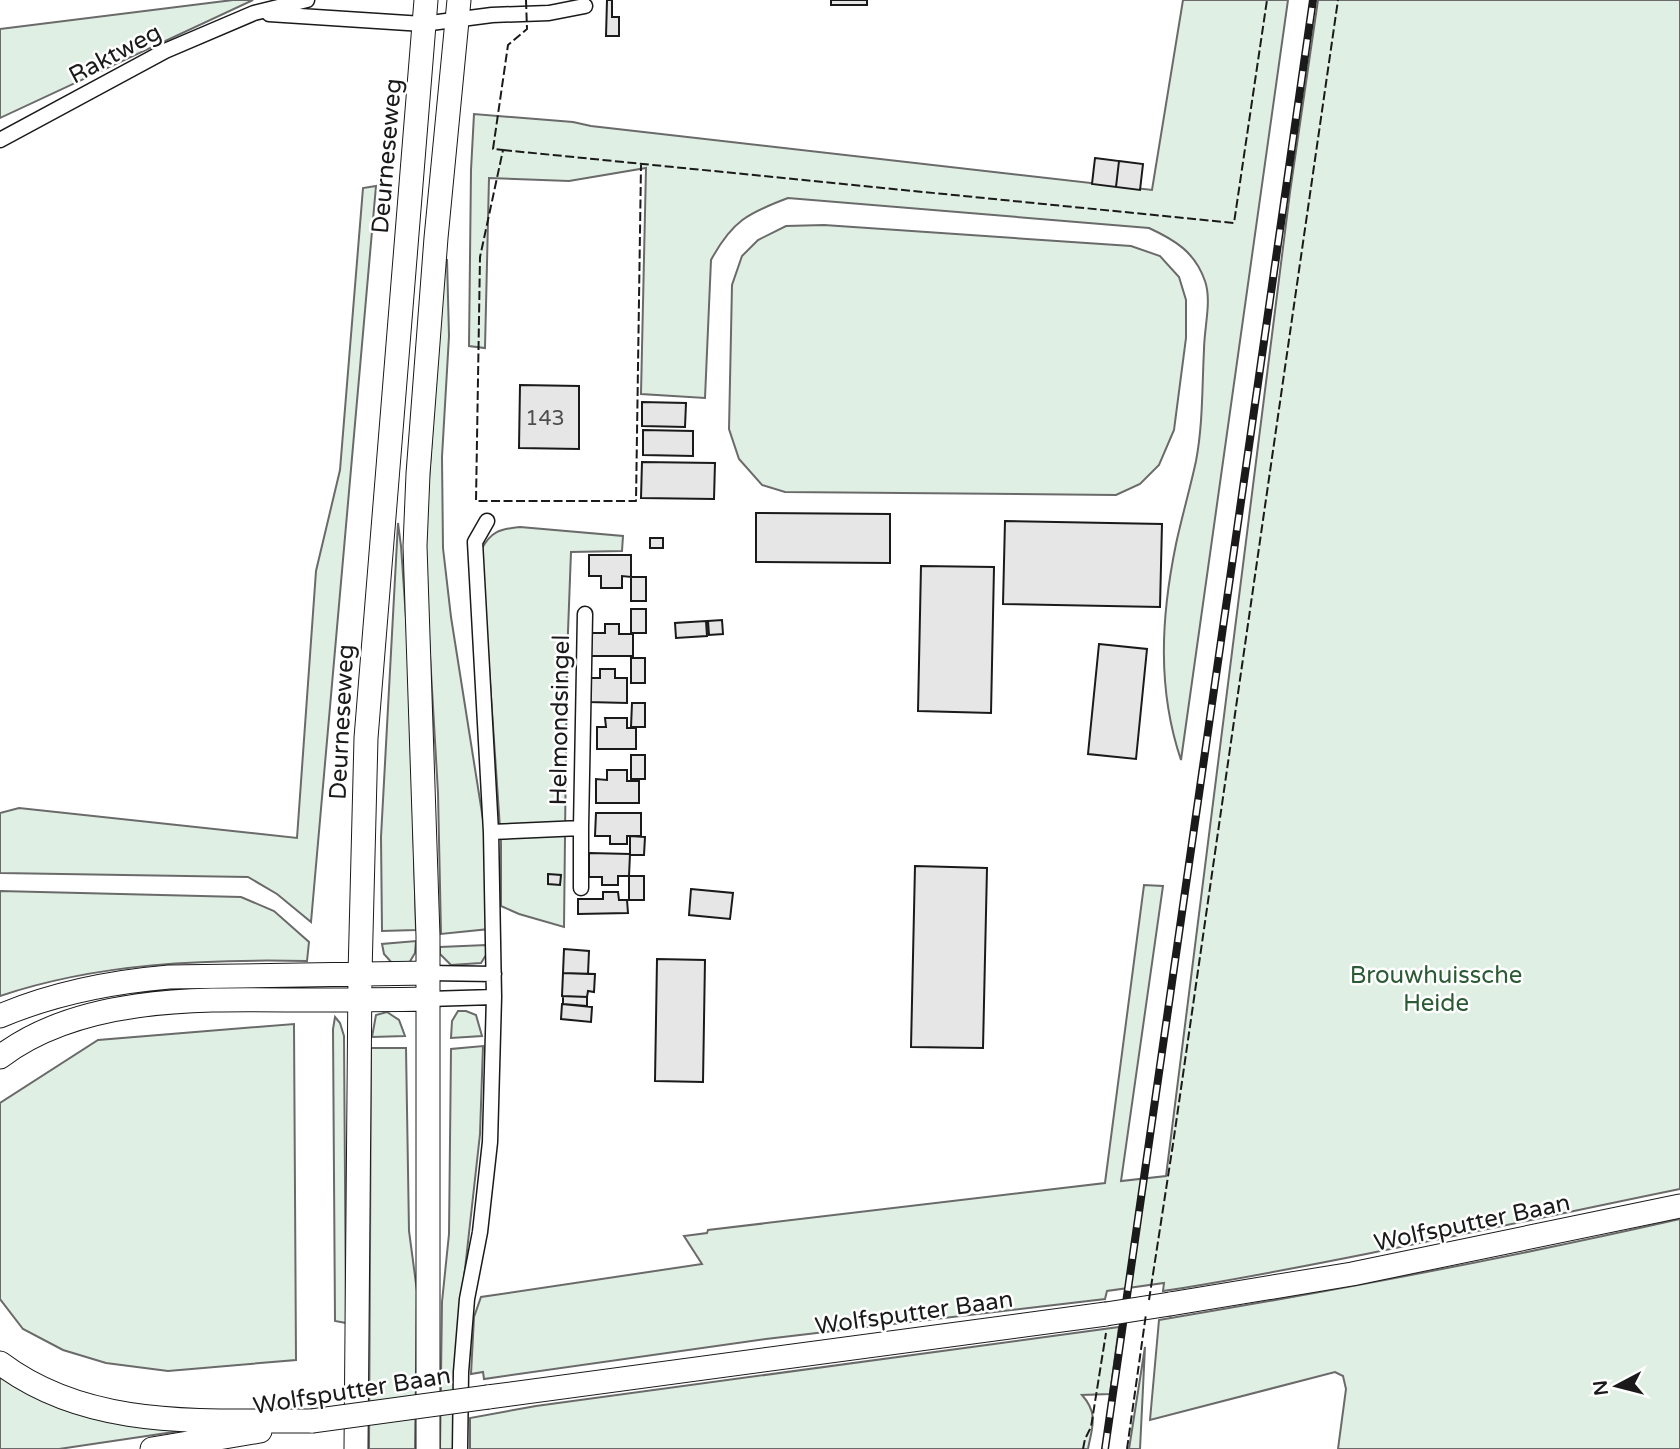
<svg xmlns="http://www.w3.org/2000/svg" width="1680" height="1449" font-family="'Varela Round',sans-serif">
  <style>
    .green { fill: #e0efe3; stroke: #6a6a6a; stroke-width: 2 }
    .building { fill: #e6e6e6; stroke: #1a1a1a; stroke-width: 2 }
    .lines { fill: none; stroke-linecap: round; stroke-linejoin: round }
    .street-casing { stroke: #1a1a1a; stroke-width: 17 }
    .primary-casing { stroke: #1a1a1a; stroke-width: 25 }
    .street { stroke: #fff; stroke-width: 14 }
    .primary { stroke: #fff; stroke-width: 23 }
    .rail-casing { stroke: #1a1a1a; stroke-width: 8 }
    .rail { stroke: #fff; stroke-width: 5; stroke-dasharray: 16; stroke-linecap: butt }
    .primary-bridge-casing { stroke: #1a1a1a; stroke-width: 25; stroke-linecap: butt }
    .primary-bridge { stroke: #fff; stroke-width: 23 }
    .fence { stroke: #1a1a1a; stroke-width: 2; stroke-dasharray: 9 3.5; stroke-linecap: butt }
    .labels { text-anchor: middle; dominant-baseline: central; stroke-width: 5; stroke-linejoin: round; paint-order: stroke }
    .number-label { font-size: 21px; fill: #4d4d4d }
    .street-label { font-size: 24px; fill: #1a1a1a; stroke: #fff }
    .park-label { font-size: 24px; fill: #2b5a34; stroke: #fff }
  </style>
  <rect width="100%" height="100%" fill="#fff"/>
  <!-- green -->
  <path class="green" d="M 233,0 L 253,0 L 0,118 L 0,29 Z
    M 1183,0 L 1288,0 L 1181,760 C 1157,689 1161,617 1176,544 C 1182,516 1190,489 1196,461 C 1203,424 1202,387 1204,350 C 1204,328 1212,301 1205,281 C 1195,252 1175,240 1149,228 L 788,198 C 748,213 732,221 711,260 L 705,398 L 641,394 L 646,168 L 569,181 L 489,178 L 485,348 L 469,346 L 471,170 L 474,114 L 573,122 L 591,126 L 1152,190 Z
    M 1318,0 L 1680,0 L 1680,1189 C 1514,1223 1349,1260 1183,1288 L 1163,1291 L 1164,1283 L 1107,1291 L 1105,1299 L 766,1339 L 484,1379 L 483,1372 L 471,1374 L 474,1317 L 481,1297 L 702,1264 L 684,1236 L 707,1233 L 708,1230 L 1105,1183 L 1144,885 L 1163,886 L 1121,1181 L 1166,1176 L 1290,192 Z
    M 376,186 L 311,922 L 277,894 L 248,877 L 0,873 L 0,813 L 19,808 L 297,838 L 316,571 L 340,470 L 363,188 Z
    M 824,225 L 1131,246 L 1160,256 L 1179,277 L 1186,300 L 1186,338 L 1174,430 L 1159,465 L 1140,484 L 1116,495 L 785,492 L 762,485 L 739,459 L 729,429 L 732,285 L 742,256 L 758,240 L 786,226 Z
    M 447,259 L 449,336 L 442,457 L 443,548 L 451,617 L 485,832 L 489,929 L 441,934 L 438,793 L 424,551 L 443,276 Z
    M 398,523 L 401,546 L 409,662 L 416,930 L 382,931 L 381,837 Z
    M 520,527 L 623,536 L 622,551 L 571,552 L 567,658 L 564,927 L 519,914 L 501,906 L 501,843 L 481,550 C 491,531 500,529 520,527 Z
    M 0,891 L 241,897 L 274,911 L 309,942 L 307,961 C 204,959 98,963 0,996 Z
    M 416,941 L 415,953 L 409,963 L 392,963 L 384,954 L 382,944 Z
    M 486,945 L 486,955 L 481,963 L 451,965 L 440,954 L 440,947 Z
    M 458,1011 L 466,1011 L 476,1015 L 482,1036 L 451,1038 L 452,1021 Z
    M 387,1012 L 399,1020 L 405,1036 L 372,1037 L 376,1015 Z
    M 335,1017 L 340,1023 L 344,1036 L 346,1323 L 335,1321 L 333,1029 Z
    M 294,1024 L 296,1360 L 168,1371 L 106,1363 L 63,1350 L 23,1329 L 0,1299 L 0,1103 L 98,1040 Z
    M 483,1046 L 480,1134 L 461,1305 L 455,1449 L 440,1449 L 442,1302 L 449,1234 L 451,1049 Z
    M 371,1048 L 406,1048 L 409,1231 L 417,1291 L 415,1449 L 369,1449 Z
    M 1680,1219 L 1680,1449 L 1338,1449 L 1346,1389 L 1343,1376 L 1335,1372 L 1150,1420 L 1159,1320 C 1333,1291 1508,1258 1680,1219 Z
    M 1119,1327 L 1110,1394 L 1082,1395 C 1099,1414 1092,1427 1088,1449 L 470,1449 L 470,1418 L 536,1406 Z
    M 1145,1347 L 1140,1449 L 1129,1449 Z
    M 0,1377 L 60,1408 L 131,1424 L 194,1429 L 59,1449 L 0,1449 Z"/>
  <!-- building -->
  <path class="building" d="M 607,0 L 612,0 L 612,17 L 619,17 L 619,36 L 606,36 Z
    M 831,0 L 867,0 L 867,5 L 831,5 Z
    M 1095,158 L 1119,161 L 1116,187 L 1092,184 Z
    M 1119,161 L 1143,164 L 1140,190 L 1116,187 Z
    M 520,385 L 579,386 L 579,449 L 519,448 Z
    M 642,402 L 686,403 L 685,427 L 642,426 Z
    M 643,430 L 693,431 L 693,456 L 643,455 Z
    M 642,462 L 715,463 L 714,499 L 641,498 Z
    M 756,513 L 890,514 L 890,563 L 756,562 Z
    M 1005,521 L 1162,524 L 1160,607 L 1003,604 Z
    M 650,538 L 663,538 L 663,548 L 650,548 Z
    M 589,555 L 631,555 L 631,577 L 622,576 L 622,588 L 601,588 L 601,576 L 589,576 Z
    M 921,566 L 994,567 L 991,713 L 918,711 Z
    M 631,577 L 646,577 L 646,601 L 631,601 Z
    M 631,609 L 646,609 L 646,633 L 631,633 Z
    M 722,620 L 723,634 L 709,635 L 708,621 Z
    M 706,621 L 707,636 L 676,638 L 675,623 Z
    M 605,624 L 619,624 L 619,634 L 633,634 L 633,656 L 590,656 L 590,633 L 605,633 Z
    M 1099,644 L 1147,649 L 1136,759 L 1088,754 Z
    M 631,658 L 645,658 L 645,683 L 631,683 Z
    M 600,669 L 615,669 L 615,678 L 627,678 L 627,703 L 588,702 L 588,678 L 600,678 Z
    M 632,703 L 645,703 L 645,727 L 631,727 Z
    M 605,718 L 627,718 L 627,728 L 636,728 L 636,749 L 597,749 L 597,727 L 606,727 Z
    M 631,755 L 645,755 L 645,779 L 631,779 Z
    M 607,770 L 627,770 L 627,781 L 639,781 L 639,803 L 596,803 L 596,779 L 607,780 Z
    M 596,813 L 641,813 L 641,836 L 627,836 L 627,844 L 610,844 L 610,836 L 595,836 Z
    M 630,836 L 645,837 L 644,855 L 630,855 Z
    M 589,853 L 630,854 L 629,876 L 618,876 L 618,885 L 602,885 L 602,877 L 589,877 Z
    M 915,866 L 987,868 L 983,1048 L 911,1047 Z
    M 548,874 L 561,875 L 560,885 L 548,884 Z
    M 629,876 L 644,876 L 644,900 L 629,900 Z
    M 691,889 L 733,893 L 730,919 L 689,915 Z
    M 603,892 L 618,892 L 619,900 L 627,900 L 628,913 L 578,914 L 578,899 L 603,899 Z
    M 564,949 L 589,951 L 588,974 L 563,973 Z
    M 657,959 L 705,960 L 703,1082 L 655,1081 Z
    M 563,973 L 595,974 L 594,992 L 588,991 L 587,997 L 562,996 Z
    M 563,996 L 587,997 L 587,1006 L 563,1004 Z
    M 562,1004 L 592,1007 L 591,1022 L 561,1019 Z"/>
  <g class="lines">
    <defs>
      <path id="street" d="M 269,14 L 423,24 L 492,15 L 549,13 L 585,6
        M 0,140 L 165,51 L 254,13 L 307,0
        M 581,828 L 585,614
        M 491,832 L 581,828 L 581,888
        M 428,973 L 494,974
        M 428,999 L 494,997
        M 460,1449 L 461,1372 L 467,1299 L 480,1232 L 490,1142 L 494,997 L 491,832 L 475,542 L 487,521"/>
      <path id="primary" d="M 0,1016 C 54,993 111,982 169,977 L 428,973
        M 0,1057 C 79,997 195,999 289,1000 C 335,1000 381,1000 428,999
        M 1170,1304 L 1352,1274 L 1680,1206
        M 0,1363 C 90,1431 206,1420 312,1421
        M 488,1397 L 1106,1314
        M 152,1449 L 260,1431
        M 356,1449 L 360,974 L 366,738 L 426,0
        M 428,1449 L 428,936 L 415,546 L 418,474 L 436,238 L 459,0"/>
    </defs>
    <!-- street casing -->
    <use href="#street" class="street-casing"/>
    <!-- primary casing -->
    <use href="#primary" class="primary-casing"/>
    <!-- street -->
    <use href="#street" class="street"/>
    <!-- primary -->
    <use href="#primary" class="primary"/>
    <defs>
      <path id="rail" d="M 1105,1449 L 1313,0"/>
    </defs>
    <!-- rail casing -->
    <use href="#rail" class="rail-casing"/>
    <!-- rail -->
    <use href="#rail" class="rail"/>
    <defs>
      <path id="primary-bridge" d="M 1106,1314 L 1170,1304
        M 312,1421 L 488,1397"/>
    </defs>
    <!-- primary-bridge casing -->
    <use href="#primary-bridge" class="primary-bridge-casing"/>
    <!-- primary-bridge -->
    <use href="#primary-bridge" class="primary-bridge"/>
    <!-- fence -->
    <path class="fence" d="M 526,0 L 527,29 L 508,45 L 493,149 L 503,150 L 480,257 L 476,501 L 636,501 L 641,165
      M 503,150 L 1234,223 L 1267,0
      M 1149,1300 L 1173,1144 L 1338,0
      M 1083,1449 L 1085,1439 L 1091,1427 L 1106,1333
      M 1127,1449 L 1146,1314"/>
  </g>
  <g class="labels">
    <!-- number labels -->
    <g class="number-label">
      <text x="545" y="418">143</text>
    </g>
    <!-- street labels -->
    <g class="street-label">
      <text transform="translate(115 54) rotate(-28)">Raktweg</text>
      <text transform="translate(387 156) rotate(-85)">Deurneseweg</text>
      <text transform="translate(560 720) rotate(-89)">Helmondsingel</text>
      <text transform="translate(342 722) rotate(-87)">Deurneseweg</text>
      <text transform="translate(1472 1223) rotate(-12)">Wolfsputter Baan</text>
      <text transform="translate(914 1313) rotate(-8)">Wolfsputter Baan</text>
      <text transform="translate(352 1391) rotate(-9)">Wolfsputter Baan</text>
    </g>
    <!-- park labels -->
    <g class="park-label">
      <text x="1436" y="975">Brouwhuissche<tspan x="1436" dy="28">Heide</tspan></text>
    </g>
  </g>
  <!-- north arrow -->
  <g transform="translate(1617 1386) rotate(263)" stroke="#ffffff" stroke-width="5" paint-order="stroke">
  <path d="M0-5L12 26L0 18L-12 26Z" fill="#1a1a1a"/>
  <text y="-10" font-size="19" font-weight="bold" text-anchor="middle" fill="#1a1a1a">N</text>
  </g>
</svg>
